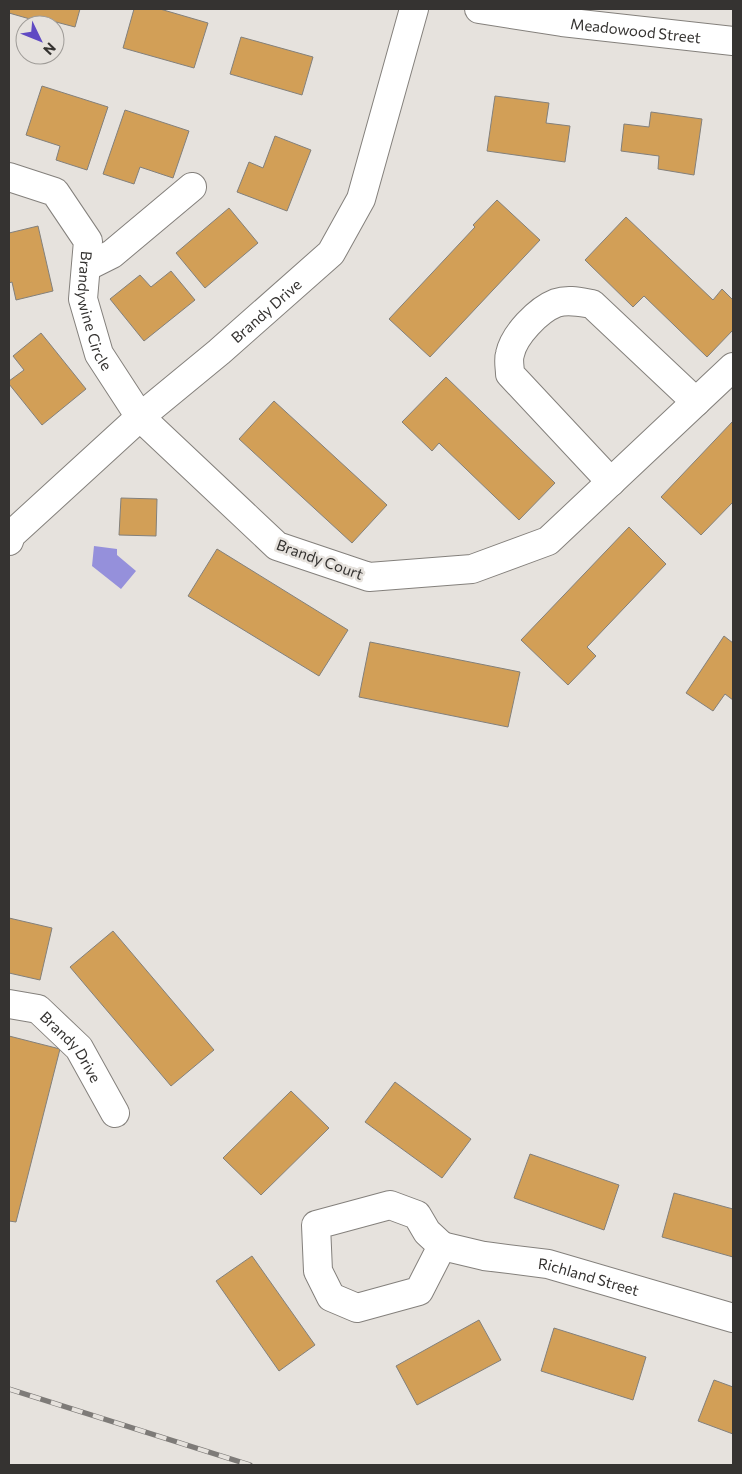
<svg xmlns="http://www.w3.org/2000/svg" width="742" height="1474" font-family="Commissioner,sans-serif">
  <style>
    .water { fill: #9590db }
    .building { fill: #d29f57; stroke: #83807b }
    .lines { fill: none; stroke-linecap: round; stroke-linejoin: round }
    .minor-casing { stroke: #84807c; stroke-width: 30 }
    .minor { stroke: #fff; stroke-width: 28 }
    .rail-casing { stroke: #7e7b78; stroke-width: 5.5 }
    .rail { stroke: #e6e2dd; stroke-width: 4; stroke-dasharray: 11; stroke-linecap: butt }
    .labels { text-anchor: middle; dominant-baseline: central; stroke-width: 5; stroke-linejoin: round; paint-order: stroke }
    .street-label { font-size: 15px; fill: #353331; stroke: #e6e2dd }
  </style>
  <rect width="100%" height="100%" fill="#e6e2dd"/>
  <!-- water -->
  <path class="water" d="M 94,546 L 117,549 L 117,555 L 136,571 L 121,589 L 92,566 Z"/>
  <!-- building -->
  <path class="building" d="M 9,9 L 80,9 L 75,27 L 56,22 L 55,26 L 36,25 L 37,21 L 9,13 Z
    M 134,9 L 160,9 L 208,23 L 194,68 L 123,48 Z
    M 241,37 L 313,57 L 302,95 L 230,74 Z
    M 42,86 L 108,107 L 87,170 L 56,160 L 60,146 L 26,135 Z
    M 495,96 L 549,103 L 546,123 L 570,126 L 565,162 L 487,151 Z
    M 125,110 L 189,131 L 173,178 L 140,167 L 134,184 L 103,174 Z
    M 651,112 L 702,119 L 694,175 L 658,169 L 659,156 L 621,151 L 624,124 L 649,127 Z
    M 275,136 L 311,150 L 287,211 L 237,192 L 249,162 L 263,168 Z
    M 497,200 L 540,240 L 430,357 L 389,319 L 475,227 L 473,225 Z
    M 229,208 L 258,243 L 205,288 L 176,253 Z
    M 626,217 L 713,300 L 722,289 L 733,300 L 733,330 L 707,357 L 644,296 L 633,307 L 585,260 Z
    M 38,226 L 53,291 L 16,300 L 12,282 L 9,283 L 9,233 Z
    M 171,271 L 195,300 L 144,341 L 110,299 L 140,275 L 151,287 Z
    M 41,333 L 86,389 L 42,425 L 9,384 L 9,381 L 24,370 L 13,356 Z
    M 446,377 L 555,483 L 519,520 L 439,443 L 432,451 L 402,422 Z
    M 274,401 L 387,505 L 352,543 L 239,439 Z
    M 733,421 L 733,502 L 701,535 L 661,497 Z
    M 121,498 L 157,499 L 156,536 L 119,535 Z
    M 629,527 L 666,564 L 587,647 L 596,656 L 568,685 L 521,640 Z
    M 217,549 L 348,630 L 319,676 L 188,596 Z
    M 724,636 L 733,643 L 733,700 L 725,694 L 713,711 L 686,693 Z
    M 370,642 L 520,672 L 508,727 L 359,697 Z
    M 9,918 L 52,928 L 40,980 L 9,973 Z
    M 113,931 L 214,1050 L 171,1086 L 70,967 Z
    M 9,1036 L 60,1049 L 16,1222 L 9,1221 Z
    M 395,1082 L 471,1139 L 442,1178 L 365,1122 Z
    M 291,1091 L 329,1128 L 261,1195 L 223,1158 Z
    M 530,1154 L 619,1185 L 604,1230 L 514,1198 Z
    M 674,1193 L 733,1209 L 733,1257 L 662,1237 Z
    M 252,1256 L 315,1345 L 279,1371 L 216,1281 Z
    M 479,1320 L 501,1360 L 417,1405 L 396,1366 Z
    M 554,1328 L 646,1357 L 633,1400 L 541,1371 Z
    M 714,1380 L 733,1387 L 733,1434 L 698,1421 Z"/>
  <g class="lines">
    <defs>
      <g id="minor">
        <path id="s1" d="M 479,9 L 562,22 L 733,41"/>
        <path id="s2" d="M 9,177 L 55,192 L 88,241 L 83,299 L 99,354 L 140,417 L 277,546 L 369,577 L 472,569 L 548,541 L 733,367"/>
        <path d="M 86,267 L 112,254 L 192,187"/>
        <path d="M 611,482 L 510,374 C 510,368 508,360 510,354 C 514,335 538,310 556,303 C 568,299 580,302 592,304 L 696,402"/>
        <path id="s3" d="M 9,541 L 11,535 L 140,417 L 219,352 L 331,253 L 361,199 L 414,9"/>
        <path id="s4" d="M 9,1004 L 38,1009 L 79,1048 L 115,1113"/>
        <path d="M 390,1205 L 417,1215 L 427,1232 L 442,1246 L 419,1291 L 357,1308 L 331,1297 L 318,1271 L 316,1225 Z"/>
        <path id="s5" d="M 442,1246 L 484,1256 L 548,1264 L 733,1318"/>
      </g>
    </defs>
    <!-- minor casing -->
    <use href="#minor" class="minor-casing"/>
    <!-- minor -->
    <use href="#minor" class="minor"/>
    <defs>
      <path id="rail" d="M 9,1389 L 250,1465"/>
    </defs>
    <!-- rail casing -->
    <use href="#rail" class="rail-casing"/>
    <!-- rail -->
    <use href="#rail" class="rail"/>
  </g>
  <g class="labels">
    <!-- street labels -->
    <g class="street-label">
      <text stroke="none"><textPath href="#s1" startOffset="158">Meadowood Street</textPath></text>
      <text stroke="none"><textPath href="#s2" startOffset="179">Brandywine Circle</textPath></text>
      <text stroke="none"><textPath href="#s3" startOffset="346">Brandy Drive</textPath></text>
      <text transform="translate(320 559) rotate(20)">Brandy Court</text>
      <text stroke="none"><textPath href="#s4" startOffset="80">Brandy Drive</textPath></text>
      <text stroke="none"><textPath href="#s5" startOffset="150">Richland Street</textPath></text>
    </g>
  </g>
  <!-- border -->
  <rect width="742" height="1474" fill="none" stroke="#353331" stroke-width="20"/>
  <!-- north arrow -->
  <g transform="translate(40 40) rotate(133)"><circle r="24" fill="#e6e2dd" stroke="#9f9c98"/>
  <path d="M0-4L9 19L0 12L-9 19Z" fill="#604ac3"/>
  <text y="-8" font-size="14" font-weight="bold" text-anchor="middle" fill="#353331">N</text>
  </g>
</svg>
